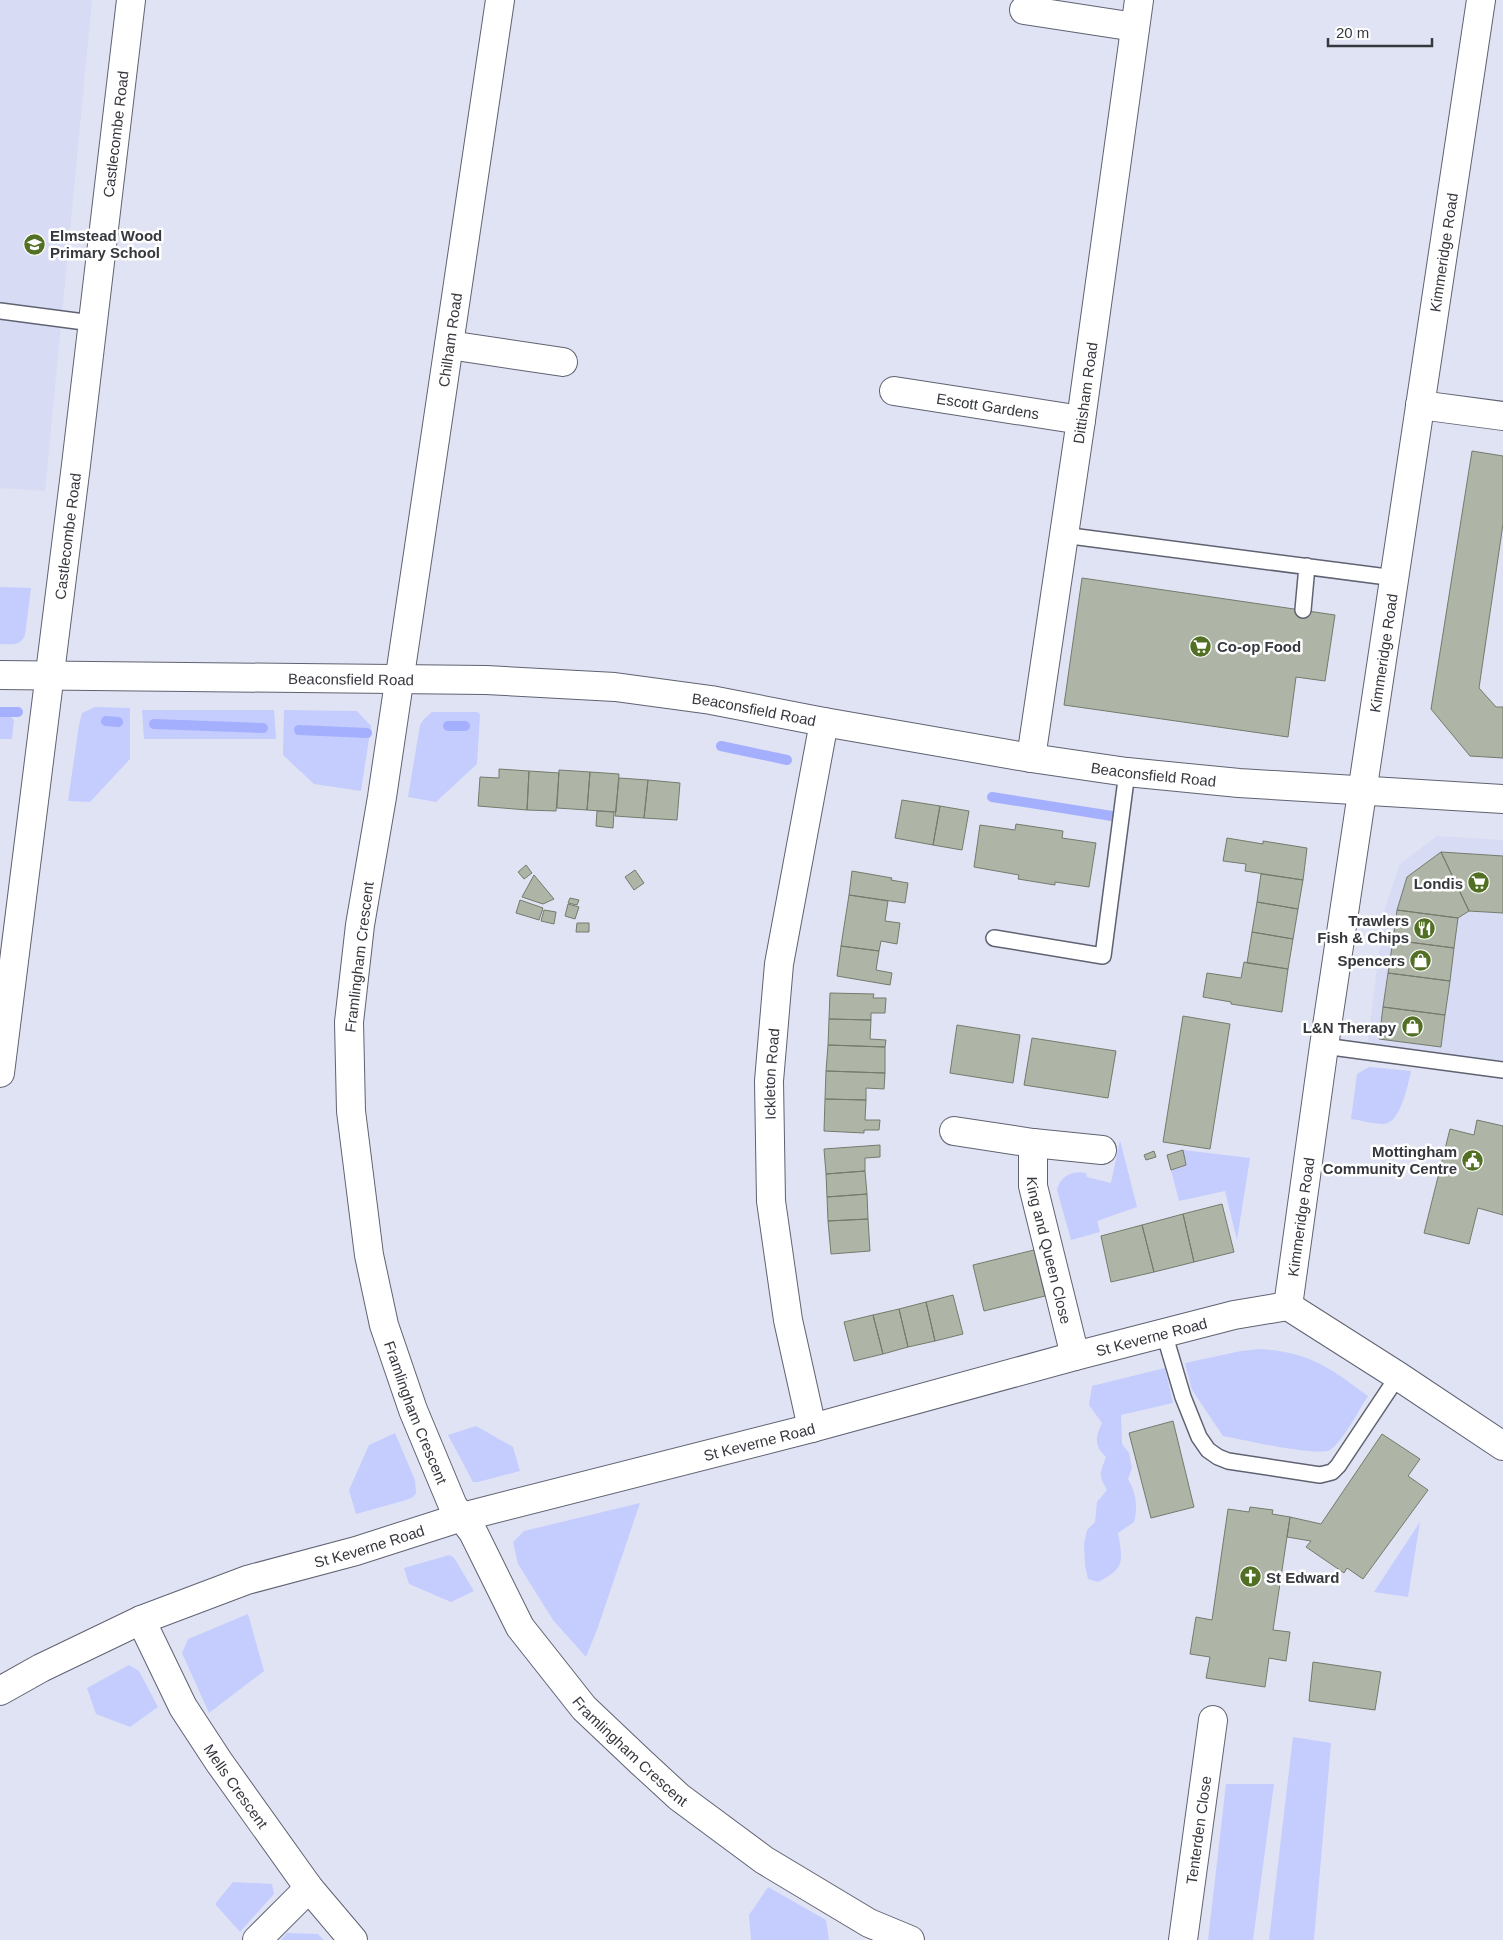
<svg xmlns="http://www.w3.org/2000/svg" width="1503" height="1940" font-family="Helvetica,sans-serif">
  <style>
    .built { fill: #d7dbf4 }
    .green { fill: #c4cdfd }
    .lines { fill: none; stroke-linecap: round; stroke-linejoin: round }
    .stream { stroke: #a4b0fe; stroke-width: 10 }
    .building { fill: #aeb5a6; stroke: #747b6c }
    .lane-casing { stroke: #5f6271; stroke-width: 18 }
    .street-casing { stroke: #5f6271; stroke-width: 30 }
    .lane { stroke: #fff; stroke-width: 15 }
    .street { stroke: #fff; stroke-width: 28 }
    .labels { text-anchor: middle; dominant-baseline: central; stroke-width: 5; stroke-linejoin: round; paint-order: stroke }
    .street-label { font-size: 15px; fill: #36383e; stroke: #fff }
    .poi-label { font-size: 15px; font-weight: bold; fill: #36383e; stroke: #fff; text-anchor: end }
  </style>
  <rect width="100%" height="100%" fill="#e0e3f4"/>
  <!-- built -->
  <path class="built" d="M 0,0 L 92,0 L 45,491 L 0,488 Z
    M 1437,836 L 1503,840 L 1503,1064 L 1367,1046 L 1385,908 L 1400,864 Z"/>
  <!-- green -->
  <path class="green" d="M 0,587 L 31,588 L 25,635 C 20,647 11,644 0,644 Z
    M 95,707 L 130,708 L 130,759 L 90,802 L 68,801 L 79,725 L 82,713 Z
    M 0,708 L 3,709 L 14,720 L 12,739 L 0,739 Z
    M 142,710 L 274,710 L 276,739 L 144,739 Z
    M 284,710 L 357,711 L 371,726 L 361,791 L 314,784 L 283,755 Z
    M 432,712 L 477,712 L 480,714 L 477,764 L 436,802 L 408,797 L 420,725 L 424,719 Z
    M 1369,1067 L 1411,1071 C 1408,1085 1400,1125 1383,1124 C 1372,1124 1361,1120 1351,1119 L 1357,1074 Z
    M 1120,1140 L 1137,1207 L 1097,1221 L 1100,1232 L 1071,1240 L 1057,1190 C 1060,1176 1073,1170 1086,1173 L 1087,1177 L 1111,1183 Z
    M 1183,1150 L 1250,1158 L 1237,1240 L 1225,1191 L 1179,1201 L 1171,1170 L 1186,1165 Z
    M 1260,1349 C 1309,1352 1330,1368 1368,1396 C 1358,1411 1344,1440 1330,1450 C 1318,1457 1240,1439 1223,1436 L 1192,1390 L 1185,1363 L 1241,1351 Z
    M 1165,1368 L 1173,1403 L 1121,1415 L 1122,1444 L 1129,1453 L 1132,1468 L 1128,1479 C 1136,1492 1138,1507 1134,1522 L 1118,1533 C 1123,1561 1125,1569 1098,1582 L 1088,1579 L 1085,1566 L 1084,1544 L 1087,1530 L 1095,1522 L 1097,1502 L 1107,1490 C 1098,1475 1100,1473 1106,1457 C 1094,1445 1095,1438 1102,1423 L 1089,1405 L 1092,1386 Z
    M 476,1426 L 513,1447 L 520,1471 L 478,1482 L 473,1482 L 448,1435 Z
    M 395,1433 L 415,1480 L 416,1493 L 413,1497 L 406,1500 L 356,1514 L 349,1490 L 369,1445 Z
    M 640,1503 L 598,1627 L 586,1657 L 553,1620 L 518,1564 L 513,1542 L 524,1531 Z
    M 1420,1522 L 1408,1597 L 1374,1592 Z
    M 449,1555 L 453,1557 L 456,1561 L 474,1591 L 451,1602 L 409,1584 L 404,1568 Z
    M 248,1614 L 264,1671 L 209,1713 L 182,1653 L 188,1639 Z
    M 129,1665 L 139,1671 L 158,1707 L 130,1727 L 96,1714 L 87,1688 Z
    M 1293,1737 L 1331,1743 L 1314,1940 L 1269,1940 Z
    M 1226,1784 L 1274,1784 L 1253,1940 L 1208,1940 Z
    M 233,1882 L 272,1884 L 274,1894 L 240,1932 L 215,1904 Z
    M 768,1887 L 826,1920 L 829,1940 L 751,1940 L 749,1915 Z
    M 287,1933 L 318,1934 L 324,1940 L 281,1940 Z"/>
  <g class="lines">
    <!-- stream -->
    <path class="stream" d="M 0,712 L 18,712
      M 106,721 L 118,722
      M 154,724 L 263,728
      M 448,726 L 465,726
      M 299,730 L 367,733
      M 721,746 L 787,760
      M 992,797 L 1112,816"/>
  </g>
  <!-- building -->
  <path class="building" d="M 1472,451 L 1503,456 L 1503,524 L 1479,688 L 1496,707 L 1503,707 L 1503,758 L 1470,756 L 1431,709 Z
    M 1082,578 L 1335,615 L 1325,681 L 1296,677 L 1288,737 L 1064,705 Z
    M 499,769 L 529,771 L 527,810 L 478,806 L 480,777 L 499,778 Z
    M 559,770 L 590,772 L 587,810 L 557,808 Z
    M 529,771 L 559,773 L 556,811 L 527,810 Z
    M 590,772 L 619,774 L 616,812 L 587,810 Z
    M 619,778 L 648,780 L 644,818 L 615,816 Z
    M 648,780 L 680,783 L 677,820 L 644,818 Z
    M 902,800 L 940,806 L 933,845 L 895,838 Z
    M 940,806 L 969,811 L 962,850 L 933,845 Z
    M 597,811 L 614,812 L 613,828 L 596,826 Z
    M 1016,824 L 1063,831 L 1062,838 L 1096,843 L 1089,887 L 1055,882 L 1055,885 L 1018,879 L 1019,875 L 974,867 L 980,825 L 1015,830 Z
    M 1227,838 L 1263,844 L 1263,841 L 1307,848 L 1303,880 L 1245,871 L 1246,864 L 1223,861 Z
    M 1441,852 L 1469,911 L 1458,918 L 1397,910 L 1407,877 Z
    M 1441,852 L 1503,856 L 1503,913 L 1469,911 Z
    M 526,865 L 532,873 L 524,879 L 518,872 Z
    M 635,870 L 644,883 L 634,890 L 625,877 Z
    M 852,871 L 892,878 L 891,880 L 908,883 L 905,903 L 849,895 Z
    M 1261,874 L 1303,880 L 1298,909 L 1257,902 Z
    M 534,875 L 554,899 L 543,904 L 522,897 Z
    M 849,895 L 888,901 L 885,921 L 900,923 L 897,944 L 881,941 L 879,951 L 841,946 Z
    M 570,898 L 579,900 L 577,905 L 568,903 Z
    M 520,900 L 543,908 L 539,920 L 516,913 Z
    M 1257,902 L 1298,909 L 1293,939 L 1252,932 Z
    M 568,904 L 579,907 L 575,919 L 565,916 Z
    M 544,910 L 556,912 L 554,924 L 541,921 Z
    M 1397,910 L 1458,918 L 1454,948 L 1393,940 Z
    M 577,923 L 589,923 L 589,932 L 576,932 Z
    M 1252,932 L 1293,939 L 1288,969 L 1247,963 Z
    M 1393,940 L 1454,948 L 1450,981 L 1388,973 Z
    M 841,946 L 879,951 L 876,970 L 892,973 L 890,985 L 837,976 Z
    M 1244,962 L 1288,969 L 1282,1012 L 1231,1004 L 1231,1002 L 1203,997 L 1207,973 L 1241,978 Z
    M 1388,973 L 1450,981 L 1445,1015 L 1383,1007 Z
    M 830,993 L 874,994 L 873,998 L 886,998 L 885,1013 L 871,1013 L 871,1020 L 829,1019 Z
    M 1383,1007 L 1445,1015 L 1441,1047 L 1379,1039 Z
    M 1183,1016 L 1230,1024 L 1210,1149 L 1163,1142 Z
    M 829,1019 L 871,1020 L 870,1039 L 886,1040 L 885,1047 L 828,1045 Z
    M 957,1025 L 1020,1035 L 1013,1083 L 950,1073 Z
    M 1032,1038 L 1116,1051 L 1108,1098 L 1024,1085 Z
    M 828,1045 L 885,1047 L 885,1073 L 826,1071 Z
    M 826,1071 L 885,1073 L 884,1089 L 866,1088 L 866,1100 L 825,1099 Z
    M 825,1099 L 866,1100 L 865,1120 L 880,1120 L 879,1130 L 864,1130 L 864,1133 L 824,1131 Z
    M 1477,1120 L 1503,1126 L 1503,1215 L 1478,1208 L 1469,1244 L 1424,1233 L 1450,1129 L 1474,1135 Z
    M 880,1145 L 880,1157 L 865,1158 L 865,1171 L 826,1174 L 824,1149 Z
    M 1183,1150 L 1186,1165 L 1171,1170 L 1167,1155 Z
    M 1154,1151 L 1156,1157 L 1146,1160 L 1144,1155 Z
    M 865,1171 L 867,1194 L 827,1197 L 826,1174 Z
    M 867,1194 L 868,1219 L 828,1221 L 827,1197 Z
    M 1222,1204 L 1234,1252 L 1194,1262 L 1183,1214 Z
    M 1183,1214 L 1194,1262 L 1154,1272 L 1142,1225 Z
    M 868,1219 L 870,1251 L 831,1254 L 828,1221 Z
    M 1142,1225 L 1154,1272 L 1111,1282 L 1101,1236 Z
    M 1034,1250 L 1045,1296 L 984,1311 L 973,1265 Z
    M 953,1295 L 963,1334 L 935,1341 L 926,1302 Z
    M 926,1302 L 935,1341 L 908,1347 L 899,1309 Z
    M 899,1309 L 908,1347 L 883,1354 L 873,1315 Z
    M 873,1315 L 883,1354 L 854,1361 L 844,1322 Z
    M 1173,1421 L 1194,1507 L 1151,1518 L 1129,1433 Z
    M 1382,1434 L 1420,1459 L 1408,1476 L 1428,1490 L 1363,1579 L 1347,1568 L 1344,1573 L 1306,1547 L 1311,1541 L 1287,1537 L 1290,1517 L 1321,1524 Z
    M 1250,1507 L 1273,1510 L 1272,1514 L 1290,1517 L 1273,1630 L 1290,1632 L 1286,1661 L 1269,1658 L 1265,1687 L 1206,1678 L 1210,1657 L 1190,1654 L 1196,1617 L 1212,1620 L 1228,1509 L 1249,1512 Z
    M 1313,1662 L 1381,1672 L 1375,1710 L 1309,1701 Z"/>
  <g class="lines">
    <defs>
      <path id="lane" d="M 0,311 L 92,323
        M 1063,535 L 1395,578
        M 1303,610 L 1307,566
        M 994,938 L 1103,956 L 1127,772
        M 1324,1046 L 1503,1070
        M 1164,1333 L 1183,1397 L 1199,1437 L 1208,1450 L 1218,1457 L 1228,1461 L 1320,1475 L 1332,1472 L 1338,1466 L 1398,1376"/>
      <g id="street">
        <path id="s1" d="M 500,0 L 382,797 L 360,925 L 349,1022 L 351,1111 L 369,1255 L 384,1325 L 413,1410 L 453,1506 L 473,1532 L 520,1627 L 584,1708 L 641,1762 L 679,1797 L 764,1860 L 869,1923 L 910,1940"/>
        <path d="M 1024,10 L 1135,27"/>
        <path d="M 449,345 L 563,362"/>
        <path id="s2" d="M 894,391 L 1081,420"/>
        <path d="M 1420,405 L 1503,416"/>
        <path id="s3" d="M 0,675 L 486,680 L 615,687 L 711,700 L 824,722 L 1031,758 L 1127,772 L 1239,783 L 1503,799"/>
        <path id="s4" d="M 1031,758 L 1081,420 L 1139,0"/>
        <path id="s5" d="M 0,1073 L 76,465 L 131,0"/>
        <path d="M 954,1131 L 1033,1143 L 1102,1150"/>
        <path id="s6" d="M 1033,1143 L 1033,1186 L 1075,1356"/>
        <path id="s7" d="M 1288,1306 L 1324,1046 L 1481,0"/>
        <path id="s8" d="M 812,1428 L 788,1320 L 771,1201 L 769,1081 L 779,964 L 824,722"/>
        <path id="s9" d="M 141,1620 L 183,1707 L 219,1762 L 309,1888 L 353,1940"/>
        <path id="s10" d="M 0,1691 L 41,1668 L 141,1620 L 247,1580 L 356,1551 L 462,1517 L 812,1428 L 1075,1356 L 1234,1315 L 1288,1306 L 1398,1376 L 1503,1446"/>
        <path d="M 257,1940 L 309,1888"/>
        <path id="s11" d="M 1183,1940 L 1213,1720"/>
      </g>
    </defs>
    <!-- lane casing -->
    <use href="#lane" class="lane-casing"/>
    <!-- street casing -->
    <use href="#street" class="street-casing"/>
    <!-- lane -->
    <use href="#lane" class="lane"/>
    <!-- street -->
    <use href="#street" class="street"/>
  </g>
  <!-- icons -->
  <defs>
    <symbol id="school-disc" viewBox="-11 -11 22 22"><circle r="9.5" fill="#527024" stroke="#fff"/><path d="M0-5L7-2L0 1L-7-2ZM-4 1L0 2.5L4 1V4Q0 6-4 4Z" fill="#fff"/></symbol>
    <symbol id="supermarket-disc" viewBox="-11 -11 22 22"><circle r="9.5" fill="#527024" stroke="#fff"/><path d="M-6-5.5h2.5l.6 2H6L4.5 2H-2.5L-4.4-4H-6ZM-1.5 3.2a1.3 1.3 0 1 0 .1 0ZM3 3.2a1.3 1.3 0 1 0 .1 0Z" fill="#fff"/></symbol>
    <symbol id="restaurant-disc" viewBox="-11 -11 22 22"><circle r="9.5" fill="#527024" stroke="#fff"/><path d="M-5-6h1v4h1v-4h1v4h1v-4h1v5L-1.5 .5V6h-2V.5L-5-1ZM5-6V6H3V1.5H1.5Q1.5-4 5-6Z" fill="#fff"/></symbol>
    <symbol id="shop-disc" viewBox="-11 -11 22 22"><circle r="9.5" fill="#527024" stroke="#fff"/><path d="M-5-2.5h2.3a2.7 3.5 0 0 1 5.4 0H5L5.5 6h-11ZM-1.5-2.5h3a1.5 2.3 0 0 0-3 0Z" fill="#fff"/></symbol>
    <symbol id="civic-disc" viewBox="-11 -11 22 22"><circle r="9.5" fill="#527024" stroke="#fff"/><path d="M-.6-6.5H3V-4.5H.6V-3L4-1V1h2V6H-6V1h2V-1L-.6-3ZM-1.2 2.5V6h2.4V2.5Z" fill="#fff"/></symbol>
    <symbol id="church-disc" viewBox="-11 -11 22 22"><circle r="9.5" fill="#527024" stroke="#fff"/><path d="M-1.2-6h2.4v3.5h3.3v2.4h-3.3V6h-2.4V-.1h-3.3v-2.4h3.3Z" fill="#fff"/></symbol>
  </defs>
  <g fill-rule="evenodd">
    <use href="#school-disc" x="22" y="232" width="25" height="25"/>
    <use href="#supermarket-disc" x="1188" y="634" width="25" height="25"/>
    <use href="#supermarket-disc" x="1466" y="870" width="25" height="25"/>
    <use href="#restaurant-disc" x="1412" y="916" width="25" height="25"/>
    <use href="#shop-disc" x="1408" y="948" width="25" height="25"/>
    <use href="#shop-disc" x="1400" y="1014" width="25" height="25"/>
    <use href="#civic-disc" x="1460" y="1148" width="25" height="25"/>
    <use href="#church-disc" x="1238" y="1564" width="25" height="25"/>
  </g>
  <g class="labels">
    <!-- street labels -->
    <g class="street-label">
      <text stroke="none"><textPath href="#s5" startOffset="946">Castlecombe Road</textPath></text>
      <text stroke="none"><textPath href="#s7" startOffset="1065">Kimmeridge Road</textPath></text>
      <text transform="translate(450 340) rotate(-82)">Chilham Road</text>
      <text stroke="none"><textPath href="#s4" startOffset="369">Dittisham Road</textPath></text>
      <text stroke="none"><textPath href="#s2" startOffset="95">Escott Gardens</textPath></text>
      <text stroke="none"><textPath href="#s5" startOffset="541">Castlecombe Road</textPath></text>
      <text stroke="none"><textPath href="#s7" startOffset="660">Kimmeridge Road</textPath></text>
      <text stroke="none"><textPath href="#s3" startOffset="351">Beaconsfield Road</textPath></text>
      <text stroke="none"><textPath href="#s3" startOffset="756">Beaconsfield Road</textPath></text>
      <text stroke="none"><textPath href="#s3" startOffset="1161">Beaconsfield Road</textPath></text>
      <text transform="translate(359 957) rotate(-83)">Framlingham Crescent</text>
      <text stroke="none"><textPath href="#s8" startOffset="358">Ickleton Road</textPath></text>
      <text stroke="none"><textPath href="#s7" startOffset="90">Kimmeridge Road</textPath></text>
      <text stroke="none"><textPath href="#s6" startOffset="109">King and Queen Close</textPath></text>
      <text stroke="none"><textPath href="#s10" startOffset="1208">St Keverne Road</textPath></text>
      <text stroke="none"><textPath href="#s1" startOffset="1432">Framlingham Crescent</textPath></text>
      <text stroke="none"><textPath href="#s10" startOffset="802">St Keverne Road</textPath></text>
      <text stroke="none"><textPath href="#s10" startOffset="398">St Keverne Road</textPath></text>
      <text stroke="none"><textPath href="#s1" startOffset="1838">Framlingham Crescent</textPath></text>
      <text stroke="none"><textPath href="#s9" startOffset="192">Mells Crescent</textPath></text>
      <text stroke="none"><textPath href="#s11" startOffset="111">Tenterden Close</textPath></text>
    </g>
    <!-- poi labels -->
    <g class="poi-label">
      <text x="50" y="235" text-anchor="start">Elmstead Wood<tspan x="50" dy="17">Primary School</tspan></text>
      <text x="1217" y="646" text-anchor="start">Co-op Food</text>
      <text x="1463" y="883">Londis</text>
      <text x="1409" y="920">Trawlers<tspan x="1409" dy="17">Fish &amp; Chips</tspan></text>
      <text x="1405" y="960">Spencers</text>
      <text x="1396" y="1027">L&amp;N Therapy</text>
      <text x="1457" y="1151">Mottingham<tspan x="1457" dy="17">Community Centre</tspan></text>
      <text x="1266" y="1577" text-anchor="start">St Edward</text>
    </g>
  </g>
  <!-- scale -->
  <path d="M1328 38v8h104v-8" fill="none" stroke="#36383e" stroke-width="2.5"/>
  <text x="1336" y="38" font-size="15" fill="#36383e" stroke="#ffffff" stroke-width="4" paint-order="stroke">20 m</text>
</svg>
